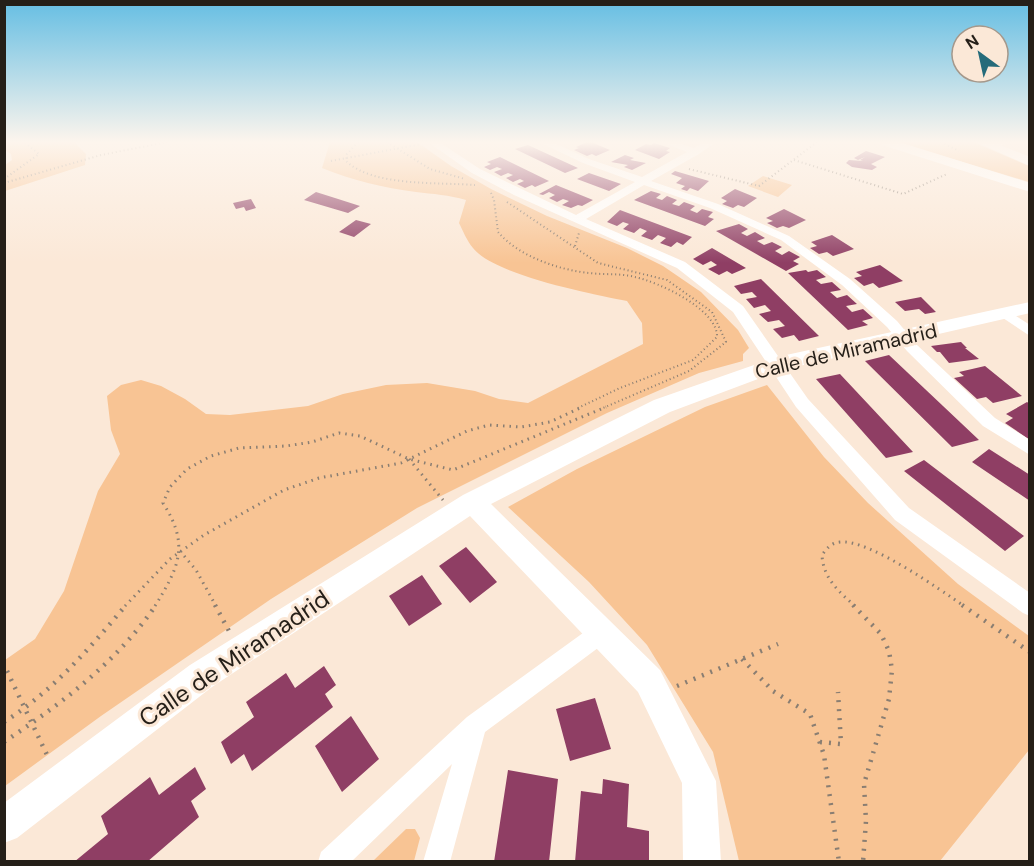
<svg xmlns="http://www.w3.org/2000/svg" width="1034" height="866" font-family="'DM Sans',sans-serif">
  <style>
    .green { fill: #f8c494 }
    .building { fill: #8f3e64 }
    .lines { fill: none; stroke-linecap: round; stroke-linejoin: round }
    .path-far2 { stroke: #8a7e72; stroke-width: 2; stroke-dasharray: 1 3; stroke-linecap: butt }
    .path-far1 { stroke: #8a7e72; stroke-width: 3; stroke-dasharray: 1.5 5; stroke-linecap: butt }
    .path { stroke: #8a7e72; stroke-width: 4.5; stroke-dasharray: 2 7; stroke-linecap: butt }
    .street { fill: #fff; fill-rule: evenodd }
    .secondary { fill: #fff; fill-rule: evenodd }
    .labels { text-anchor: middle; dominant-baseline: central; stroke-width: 6; stroke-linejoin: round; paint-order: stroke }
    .street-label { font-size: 20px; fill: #251f18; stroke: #fbe8d7 }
    .near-street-label { font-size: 24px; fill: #251f18; stroke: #fbe8d7 }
  </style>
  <rect width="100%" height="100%" fill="#fbe8d7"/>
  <!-- green -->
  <path class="green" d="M 5,142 L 74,142 L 86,154 L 85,165 L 5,191 L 5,165 L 12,160 L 11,154 L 5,150 Z
    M 330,142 L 417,142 L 451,166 L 491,189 L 547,216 L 627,248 L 663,266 L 701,292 L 738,330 L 749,348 L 743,354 L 743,361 L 699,373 L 607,413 L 417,508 L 271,599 L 101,716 L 5,786 L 5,660 L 35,639 L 64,591 L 98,491 L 120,454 L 111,430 L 107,396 L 121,385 L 141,380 L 161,386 L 185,399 L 206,414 L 230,415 L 308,406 L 343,394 L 386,385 L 427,383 L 475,391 L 499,399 L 528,403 L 643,344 L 642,323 L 627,301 C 592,294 494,275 473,248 C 467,241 463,231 459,223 L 466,200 C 449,195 433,194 416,192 C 384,188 351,180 322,168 Z
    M 897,142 L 973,142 L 1029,166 L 1029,182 Z
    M 763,176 L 792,185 L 778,197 L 748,186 Z
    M 767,385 L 824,457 L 868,503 L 958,584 L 1029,636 L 1029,750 L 940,861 L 739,861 L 713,752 L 647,645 L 589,582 L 508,507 L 577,469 L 705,407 Z
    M 406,829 L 415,829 L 420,838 L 414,861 L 373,861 Z"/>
  <!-- building -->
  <path class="building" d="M 587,142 L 591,142 L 610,150 L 596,156 L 592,154 L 587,156 L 574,150 L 579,148 L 576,147 Z
    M 654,143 L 670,148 L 666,151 L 670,152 L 659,159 L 635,150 L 646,144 L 651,145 Z
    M 528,145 L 578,168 L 565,173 L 515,149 Z
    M 866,151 L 885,157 L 871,164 L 877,167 L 872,170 L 852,167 L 846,163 L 849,160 L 863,161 L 860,160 L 865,157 L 858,160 L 854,158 Z
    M 625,155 L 634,158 L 630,160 L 646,163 L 632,170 L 624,167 L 628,165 L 611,162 Z
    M 500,157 L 549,181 L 535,187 L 532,185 L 525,188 L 517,184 L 524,181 L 520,179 L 513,182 L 506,178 L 513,175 L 508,173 L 501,176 L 494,172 L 502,169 L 497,167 L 490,170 L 484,167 L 491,164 L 487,162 Z
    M 675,171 L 709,181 L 698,191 L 690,188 L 687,191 L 681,189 L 685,186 L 676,183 L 682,178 L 671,174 Z
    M 589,173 L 621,184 L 609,191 L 577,179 Z
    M 556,185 L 593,200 L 582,206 L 578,205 L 571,208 L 562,205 L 569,201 L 563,199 L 557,202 L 549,198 L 555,195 L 549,192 L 543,195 L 539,194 Z
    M 735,189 L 757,198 L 744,207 L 738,205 L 733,208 L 722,204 L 727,201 L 721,198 Z
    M 651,191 L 661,194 L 656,198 L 662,200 L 667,196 L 677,200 L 672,204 L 679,206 L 684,202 L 695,206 L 690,210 L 697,213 L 702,209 L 713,212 L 708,217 L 714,219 L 705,226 L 634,200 Z
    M 316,192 L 335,198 L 360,206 L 348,213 L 304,200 Z
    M 251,199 L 256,208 L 246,211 L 244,207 L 236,209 L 233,203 Z
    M 784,209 L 806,220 L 789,228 L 783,226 L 777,228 L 767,223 L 773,221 L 766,218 Z
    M 620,210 L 692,237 L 683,245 L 677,242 L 671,247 L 660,243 L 666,238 L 658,235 L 652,240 L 641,236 L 647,231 L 640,228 L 634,233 L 623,229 L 629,224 L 623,222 L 617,226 L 607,222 Z
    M 356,220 L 371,224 L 354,237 L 339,232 Z
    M 739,224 L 748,229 L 741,233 L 747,236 L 755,232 L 765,238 L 757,241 L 764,245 L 772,242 L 782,247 L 775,251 L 782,255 L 789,251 L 800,257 L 793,261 L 799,264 L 786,271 L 716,231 Z
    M 832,235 L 854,249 L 833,256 L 827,252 L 819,254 L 810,248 L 817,246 L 811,242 Z
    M 712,248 L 746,268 L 732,274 L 727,271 L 719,275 L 708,269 L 717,265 L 711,261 L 703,265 L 693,259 Z
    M 880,265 L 903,281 L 879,288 L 873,283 L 864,286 L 854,278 L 862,276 L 856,272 Z
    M 806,270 L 808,272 L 817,270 L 826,277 L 816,280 L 821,284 L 832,282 L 841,290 L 830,292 L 837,298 L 847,295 L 857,304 L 846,306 L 852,312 L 863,309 L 873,318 L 862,321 L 868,325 L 848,330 L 788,273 Z
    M 761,279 L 819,336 L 799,341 L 794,335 L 782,338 L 773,329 L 785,326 L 779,320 L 768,322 L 759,314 L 771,311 L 765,305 L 754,308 L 746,299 L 757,297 L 752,292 L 741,294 L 734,286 Z
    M 921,297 L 936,312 L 925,314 L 919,309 L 905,311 L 895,302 Z
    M 961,342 L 967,348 L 965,348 L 979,359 L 949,363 L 940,352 L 937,352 L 931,346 Z
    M 889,355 L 979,440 L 952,447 L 865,361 Z
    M 985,366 L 1022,396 L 993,403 L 986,397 L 977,399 L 954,378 L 964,376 L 959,372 Z
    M 840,374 L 913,452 L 886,458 L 816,379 Z
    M 1027,402 L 1030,404 L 1030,440 L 1005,423 L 1013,418 L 1006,414 Z
    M 989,449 L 1030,475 L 1030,501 L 972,462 Z
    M 924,460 L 1024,536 L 1005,551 L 904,471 Z
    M 466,547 L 497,582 L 470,603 L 439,566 Z
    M 422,575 L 442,604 L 409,626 L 389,596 Z
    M 324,666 L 336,685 L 325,694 L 333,707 L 252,771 L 244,754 L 231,764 L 221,742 L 254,717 L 246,702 L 286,673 L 295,688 Z
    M 595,698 L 611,749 L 570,761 L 556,709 Z
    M 351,716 L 379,759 L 342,792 L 315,746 Z
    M 195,767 L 206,789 L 191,801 L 199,817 L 147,862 L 74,862 L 108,834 L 101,816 L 150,777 L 159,795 Z
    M 508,770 L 558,779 L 549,862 L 494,862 Z
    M 603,779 L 629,784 L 627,827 L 649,831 L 649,862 L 575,862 L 581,791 L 602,794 Z"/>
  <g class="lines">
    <!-- path-far2 -->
    <path class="path-far2" d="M 358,142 L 347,154 L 346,161 C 373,187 439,182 475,185
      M 387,142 L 430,169 L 465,179
      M 941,142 L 959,151
      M 794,160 L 903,194 L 947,174
      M 331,161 L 421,144
      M 689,169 L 759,186 L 817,142
      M 4,179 L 39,154 L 24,142
      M 4,183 L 101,155 L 167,142
      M 491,193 L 494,200 L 498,232 C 518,256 559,270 589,273 C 605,275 620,273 635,277 C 658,282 718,309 717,337 L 693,360 L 620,388 L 578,408
      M 507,202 L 598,263 L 667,280 L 712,312 L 726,342 L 689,371 L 603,408
      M 575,246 L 579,233"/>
    <!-- path-far1 -->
    <path class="path-far1" d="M 409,459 L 443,500
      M 180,551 L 196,570 L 216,606
      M 125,606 L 170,559 L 204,535 L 284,490 L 319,478 L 401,463 L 467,431 L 489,425 L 521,427 L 550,422 L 582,407
      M 155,606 C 179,567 190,545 163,503 L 170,487 L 187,469 L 211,456 L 239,448 L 286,446 L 312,442 L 339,433 L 360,436 L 409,459 L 453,470 L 606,407
      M 855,606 C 839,592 823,578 822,555 C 827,548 831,543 840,542 C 869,539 939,589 964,606"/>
    <!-- path -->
    <path class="path" d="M 215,605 L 229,631
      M 853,605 L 881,634 L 889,651 L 892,670 L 889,699 L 864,784 L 866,821 L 863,862
      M 962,605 L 1030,652
      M 742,659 L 773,691 L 810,714 L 824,755 L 839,862
      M 7,671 L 49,759
      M 677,686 L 778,644
      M 4,722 C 53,691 89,649 126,605
      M 4,742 C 62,703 116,663 156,605
      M 820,742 L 841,744 L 838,692"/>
    <!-- street -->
    <path class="street" d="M 428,142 L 439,142 L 480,169 L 576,215 L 635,182 L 583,163 L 539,142 L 552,142 L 589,159 L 642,177 L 687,152 L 662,142 L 676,142 L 694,148 L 704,142 L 716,142 L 699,154 L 651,181 L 718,204 L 789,236 L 850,279 L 897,321 L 917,345 L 995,418 L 1030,440 L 1030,455 L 983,426 L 907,351 L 887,327 L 842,285 L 781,240 L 710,208 L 644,185 L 586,219 L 685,262 L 743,306 L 808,399 L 909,508 L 1030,593 L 1030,616 L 1023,613 L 895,520 L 796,407 L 733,312 L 677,268 L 514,195 L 472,173 Z
      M 986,142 L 1011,142 C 1005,146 992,146 986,142 Z
      M 1005,309 L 1030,325 L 1030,336 L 1000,316 L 998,313 Z
      M 602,621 L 610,625 L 613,632 L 610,639 L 485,732 L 450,862 L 423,862 L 452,764 L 351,862 L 318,862 L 321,852 L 467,717 L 594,625 Z"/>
    <!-- secondary -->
    <path class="secondary" d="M 880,142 L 899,142 L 1030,183 L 1030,192 L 882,145 Z
      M 976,142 L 993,142 L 1030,157 L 1030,166 Z
      M 1030,302 L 1030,313 L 782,370 L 670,412 L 491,504 L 660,670 L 716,781 L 721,862 L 683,862 L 682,783 L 638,692 L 470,516 L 212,687 L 17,838 L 4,843 L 4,803 L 190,665 L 463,495 L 654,400 L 777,357 Z"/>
  </g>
  <!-- sky -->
  <linearGradient id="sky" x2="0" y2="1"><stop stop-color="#65bee3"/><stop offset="0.54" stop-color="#fdf5ed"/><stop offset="1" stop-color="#fdf5ed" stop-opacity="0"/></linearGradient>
  <rect width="1034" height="263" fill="url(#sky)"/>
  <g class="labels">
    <!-- street labels -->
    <g class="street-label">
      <text transform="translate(846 351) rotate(-13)">Calle de Miramadrid</text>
    </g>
    <!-- near-street labels -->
    <g class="near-street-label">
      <text transform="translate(234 658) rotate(-34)">Calle de Miramadrid</text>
    </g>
  </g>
  <!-- border -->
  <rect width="1034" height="866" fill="none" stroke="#251f18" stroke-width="12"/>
  <!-- north arrow -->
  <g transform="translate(980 54) rotate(327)"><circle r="28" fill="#fbe8d7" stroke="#a5988b" stroke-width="1.5"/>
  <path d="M0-4.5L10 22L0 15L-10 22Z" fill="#256b7a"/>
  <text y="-9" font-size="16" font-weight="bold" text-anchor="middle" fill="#251f18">N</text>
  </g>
</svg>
